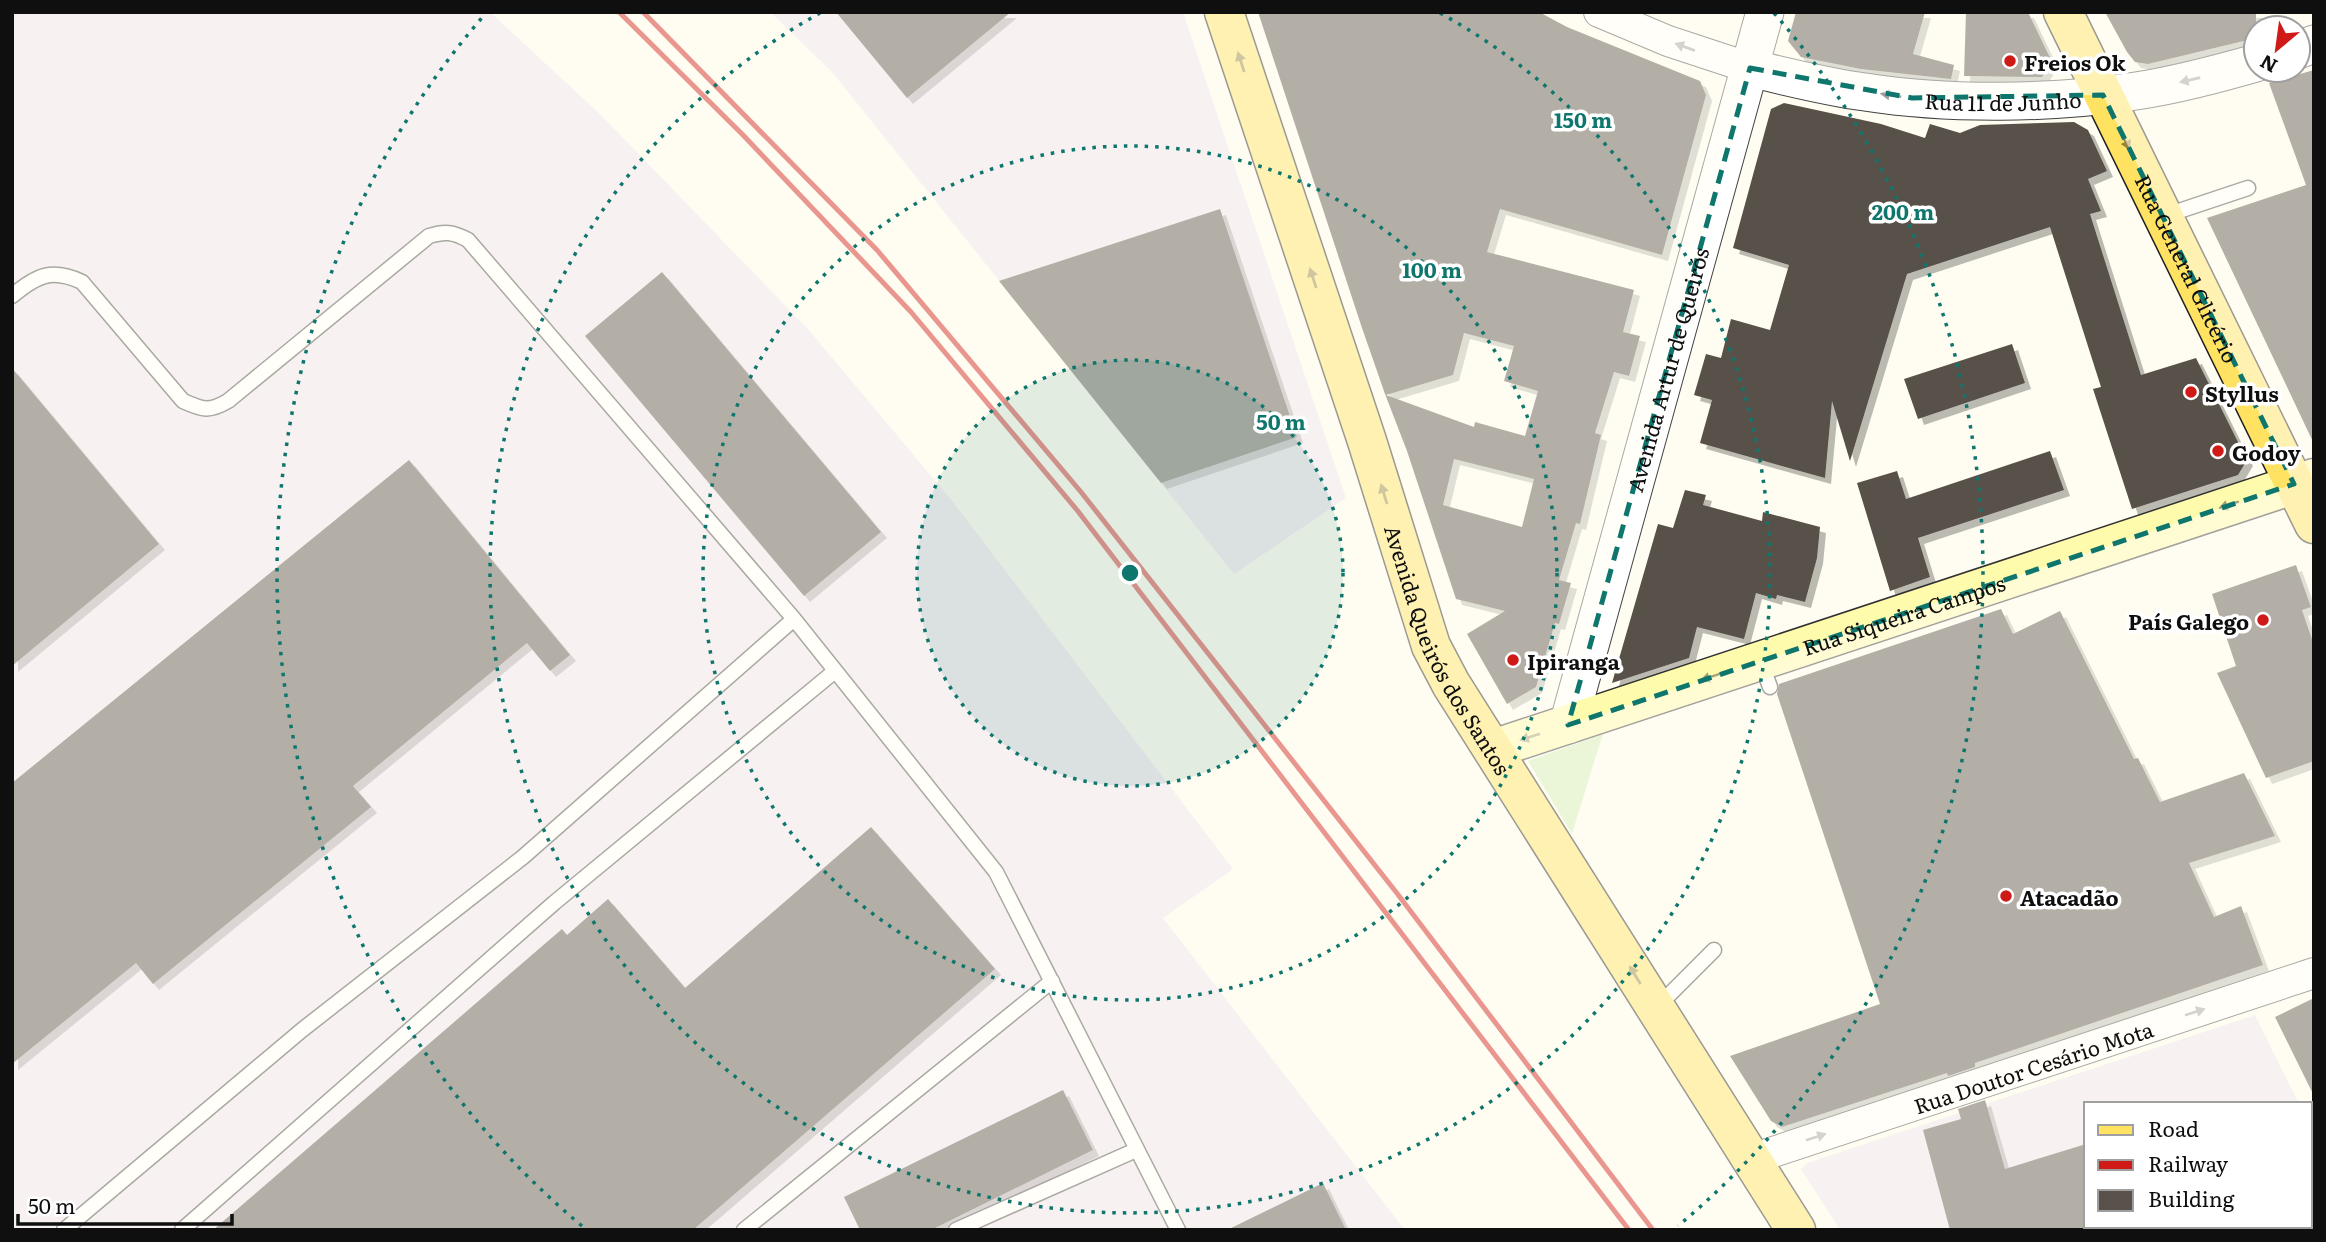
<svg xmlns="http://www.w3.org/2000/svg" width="2326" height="1242" font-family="Literata,serif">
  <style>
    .industrial { fill: #eee3ef }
    .green { fill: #d0eeb6 }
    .building { fill: #59514a; fill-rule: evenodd; filter: url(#shadow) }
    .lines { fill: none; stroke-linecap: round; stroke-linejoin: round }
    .service-casing { stroke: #424242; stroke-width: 17 }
    .minor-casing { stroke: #424242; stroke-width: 32 }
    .tertiary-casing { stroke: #424242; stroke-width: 39 }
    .secondary-casing { stroke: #313131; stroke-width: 41 }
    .primary-casing { stroke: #202020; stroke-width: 41 }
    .service { stroke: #fff; stroke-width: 14 }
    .minor { stroke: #fff; stroke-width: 30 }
    .tertiary { stroke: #fff; stroke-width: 37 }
    .secondary { stroke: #fffbad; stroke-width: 38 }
    .primary { stroke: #ffe262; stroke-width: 38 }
    .rail { stroke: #cf1a18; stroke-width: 5 }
    .oneway { fill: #9f9f9f }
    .oneway2 { fill: #93833d }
    .oneway3 { fill: #9f9d6e }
    .marked { fill: none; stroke: #0f766e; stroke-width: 5; stroke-dasharray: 14 9; stroke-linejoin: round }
    .ring { fill: none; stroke: #0f766e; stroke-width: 3.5; stroke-dasharray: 3.5 7 }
    .poi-dot { fill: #cf1a18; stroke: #fff; stroke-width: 2.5 }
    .labels { text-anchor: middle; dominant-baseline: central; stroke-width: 7; stroke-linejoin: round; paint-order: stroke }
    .poi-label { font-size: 21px; font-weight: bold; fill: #0f0f0f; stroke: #fff; text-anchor: start }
    .street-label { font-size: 21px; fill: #0f0f0f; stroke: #fff }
    .centre { fill: #0f766e; stroke: #fff; stroke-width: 3.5 }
    .ring-label { font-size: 21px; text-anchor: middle; font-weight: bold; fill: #0f766e; stroke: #fff; stroke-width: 7; stroke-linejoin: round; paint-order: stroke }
  </style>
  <defs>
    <filter id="shadow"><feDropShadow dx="6" dy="6" stdDeviation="0" flood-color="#0004"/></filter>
  </defs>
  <rect width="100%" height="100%" fill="#fffdf2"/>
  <!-- industrial -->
  <path class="industrial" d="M 12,12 L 490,12 L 601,115 L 808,329 L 953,502 L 1233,869 L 1163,918 L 1405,1230 L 12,1230 Z
    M 770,12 L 1183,12 L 1346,498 L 1234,574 L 832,72 Z
    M 2255,1015 L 2299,1104 L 2086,1104 L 2086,1226 L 2310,1226 L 2310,1126 L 2314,1133 L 2314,1230 L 1840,1230 L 1801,1169 L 1807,1163 Z"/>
  <!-- green -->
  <path class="green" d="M 1603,734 L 1600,743 L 1572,834 L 1528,761 Z"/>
  <!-- building -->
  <path class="building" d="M 836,12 L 1011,12 L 907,98 Z
    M 1258,12 L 1539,12 L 1567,27 L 1700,81 L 1706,95 L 1662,255 L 1500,209 L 1487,252 L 1634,290 L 1623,332 L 1640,336 L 1629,376 L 1614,372 L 1595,433 L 1601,435 L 1580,524 L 1576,523 L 1559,580 L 1571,583 L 1559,624 L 1555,623 L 1536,687 L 1507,704 L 1467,634 L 1505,611 L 1456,599 L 1407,451 L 1385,394 L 1362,328 ZM 1464,333 L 1514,346 L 1504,381 L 1538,391 L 1525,436 L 1475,422 L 1474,427 L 1386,395 L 1453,375 ZM 1454,459 L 1534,479 L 1522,527 L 1443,505 Z
    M 1796,12 L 1925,12 L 1913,54 L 1954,65 L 1951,79 L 1861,69 L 1801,57 L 1788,41 Z
    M 1966,12 L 2028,12 L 2052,62 L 2042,77 L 1964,76 Z
    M 2105,12 L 2256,12 L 2256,38 L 2148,64 L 2135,62 L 2127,52 Z
    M 2314,70 L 2314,444 L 2207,218 L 2306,185 L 2269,83 Z
    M 1784,103 L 1881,124 L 1925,138 L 1930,124 L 1960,133 L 1980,125 L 2074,122 L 2088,130 L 2107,171 L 2088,179 L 2101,211 L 2090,214 L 2141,375 L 2196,358 L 2247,460 L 2238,475 L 2132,509 L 2093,389 L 2101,387 L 2050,227 L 1907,274 L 1850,461 L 1832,401 L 1825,478 L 1700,443 L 1712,400 L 1694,395 L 1706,354 L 1721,358 L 1731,319 L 1770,330 L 1789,265 L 1733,248 L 1771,109 Z
    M 1220,209 L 1297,437 L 1161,483 L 999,281 Z
    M 662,272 L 881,532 L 804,596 L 585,336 Z
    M 2012,344 L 2025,383 L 1918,419 L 1904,379 Z
    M 12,368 L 159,544 L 12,666 Z
    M 2050,451 L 2064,490 L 1918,538 L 1930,577 L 1890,591 L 1857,483 L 1897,471 L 1906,499 Z
    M 409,460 L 570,655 L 550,671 L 527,643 L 353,786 L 371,807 L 153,984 L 136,963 L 12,1064 L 12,783 Z
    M 1685,490 L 1706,495 L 1703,505 L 1762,521 L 1763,512 L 1820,527 L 1817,558 L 1805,602 L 1777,595 L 1776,599 L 1756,593 L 1744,639 L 1697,627 L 1689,658 L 1612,683 L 1658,524 L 1673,528 Z
    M 2296,565 L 2311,607 L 2302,610 L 2314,645 L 2314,761 L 2266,778 L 2217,673 L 2236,666 L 2212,594 Z
    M 2001,609 L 2013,634 L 2060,611 L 2134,759 L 2138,758 L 2160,802 L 2244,773 L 2275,836 L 2189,863 L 2214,917 L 2241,906 L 2263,965 L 1975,1063 L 1975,1067 L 1948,1076 L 1947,1073 L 1782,1127 L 1771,1121 L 1730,1056 L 1880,1004 L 1777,694 L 1779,684 Z
    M 871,827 L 995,969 L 693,1230 L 213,1230 L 562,929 L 567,935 L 608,899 L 685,988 Z
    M 2314,998 L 2314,1096 L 2275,1017 Z
    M 1063,1090 L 1093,1150 L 931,1230 L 860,1230 L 844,1197 Z
    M 1985,1100 L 2005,1169 L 2086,1144 L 2086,1230 L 1950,1230 L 1923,1130 L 1961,1119 L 1958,1109 Z
    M 1323,1183 L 1346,1230 L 1227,1230 Z"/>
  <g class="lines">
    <defs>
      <path id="service" d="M 2164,216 L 2248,188
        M 12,296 C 37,275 52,268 82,282 L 183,401 C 203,410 209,412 228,401 L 429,236 C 445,231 453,232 468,240 L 794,619 L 996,872 L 1178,1230
        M 1761,662 L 1770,687
        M 1657,1007 L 1714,950
        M 2239,1226 L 2241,1230
        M 64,1230 L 302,1030 L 523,857 L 794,619
        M 182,1230 L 554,903 L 835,671
        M 744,1230 L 1052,981
        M 956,1230 L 1136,1150"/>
      <g id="minor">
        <path d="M 1599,12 L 1668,41 L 1750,68"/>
        <path id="s1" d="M 1752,1159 L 2314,973"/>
      </g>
      <g id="tertiary">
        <path d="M 2298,50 L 2314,44"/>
        <path id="s2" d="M 1750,68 C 1788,77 1826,87 1865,92 C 1948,105 2053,104 2136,91 C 2177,85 2217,74 2256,63"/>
        <path id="s3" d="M 1568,725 L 1765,12"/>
      </g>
      <g id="secondary">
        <path id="s4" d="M 1493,749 L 2314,478"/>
      </g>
      <g id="primary">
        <path id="s5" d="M 1224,12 L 1367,441 L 1431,646 L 1451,684 L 1796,1230"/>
        <path id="s6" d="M 2063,12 L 2314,524"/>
      </g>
    </defs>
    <!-- service casing -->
    <use href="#service" class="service-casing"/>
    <!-- minor casing -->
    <use href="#minor" class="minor-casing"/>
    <!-- tertiary casing -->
    <use href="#tertiary" class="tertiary-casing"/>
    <!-- secondary casing -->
    <use href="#secondary" class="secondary-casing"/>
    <!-- primary casing -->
    <use href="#primary" class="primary-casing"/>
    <!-- service -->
    <use href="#service" class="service"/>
    <!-- minor -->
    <use href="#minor" class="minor"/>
    <!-- tertiary -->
    <use href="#tertiary" class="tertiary"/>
    <!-- secondary -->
    <use href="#secondary" class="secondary"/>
    <!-- primary -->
    <use href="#primary" class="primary"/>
    <!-- rail -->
    <path class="rail" d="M 619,12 L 743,135 L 911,312 L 1077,510 L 1629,1230
      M 643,12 L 877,250 L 1081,492 L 1396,892 L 1653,1230"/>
  </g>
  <!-- one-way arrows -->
  <defs><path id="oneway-solid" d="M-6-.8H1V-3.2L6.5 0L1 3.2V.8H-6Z" transform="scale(1.75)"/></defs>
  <g class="oneway">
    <use href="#oneway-solid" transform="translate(1685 47) rotate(-160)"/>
    <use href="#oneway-solid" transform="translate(2190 80) rotate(167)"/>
    <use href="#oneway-solid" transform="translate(1891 95) rotate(-173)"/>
    <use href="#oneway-solid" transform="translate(2195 1012) rotate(-18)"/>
    <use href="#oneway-solid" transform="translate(1816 1137) rotate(-18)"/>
  </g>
  <g class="oneway2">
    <use href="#oneway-solid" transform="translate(1241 62) rotate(-108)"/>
    <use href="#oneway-solid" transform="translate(2125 140) rotate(64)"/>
    <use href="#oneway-solid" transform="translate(1313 278) rotate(-108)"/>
    <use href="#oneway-solid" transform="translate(1384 494) rotate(-107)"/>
    <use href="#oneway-solid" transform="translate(1635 975) rotate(-122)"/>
  </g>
  <g class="oneway3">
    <use href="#oneway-solid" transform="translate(2229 505) rotate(162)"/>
    <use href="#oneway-solid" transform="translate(1711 677) rotate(162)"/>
    <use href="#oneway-solid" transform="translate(1530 737) rotate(162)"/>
  </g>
  <!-- marked area -->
  <path d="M0 0H2326V1242H0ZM 1750,68 L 1912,98 L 2103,95 L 2294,484 L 1568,725 Z" fill="#fffdf2" fill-opacity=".55" fill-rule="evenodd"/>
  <path class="marked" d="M 1750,68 L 1912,98 L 2103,95 L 2294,484 L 1568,725 Z"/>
  <!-- distance rings -->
  <circle cx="1130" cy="573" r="213" fill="#0f766e" fill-opacity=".12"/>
  <g class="ring">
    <circle cx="1130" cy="573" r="213"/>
    <circle cx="1130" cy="573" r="427"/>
    <path d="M1440 13A640 640 0 1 1 820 13"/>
    <path d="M582 1226A853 853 0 0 1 486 13M1774 13A853 853 0 0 1 1678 1226"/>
  </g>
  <!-- markers -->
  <g class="poi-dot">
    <circle cx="2010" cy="61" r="7"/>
    <circle cx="2191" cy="392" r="7"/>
    <circle cx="2218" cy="451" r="7"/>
    <circle cx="2263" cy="620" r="7"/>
    <circle cx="1513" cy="660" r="7"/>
    <circle cx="2006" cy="896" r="7"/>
  </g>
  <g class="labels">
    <!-- poi labels -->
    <g class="poi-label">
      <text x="2024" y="61">Freios Ok</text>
      <text x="2205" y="392">Styllus</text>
      <text x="2232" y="451">Godoy</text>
      <text x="2249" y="620" text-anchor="end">País Galego</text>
      <text x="1527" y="660">Ipiranga</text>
      <text x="2020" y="896">Atacadão</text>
    </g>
    <!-- street labels -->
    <g class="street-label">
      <text stroke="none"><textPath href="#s2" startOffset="256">Rua 11 de Junho</textPath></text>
      <text stroke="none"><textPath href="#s6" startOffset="285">Rua General Glicério</textPath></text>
      <text stroke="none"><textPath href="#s3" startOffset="369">Avenida Artur de Queirós</textPath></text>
      <text stroke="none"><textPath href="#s4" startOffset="432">Rua Siqueira Campos</textPath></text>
      <text stroke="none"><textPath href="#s5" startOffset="677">Avenida Queirós dos Santos</textPath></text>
      <text stroke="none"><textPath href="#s1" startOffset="296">Rua Doutor Cesário Mota</textPath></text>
    </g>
  </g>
  <circle cx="1130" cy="573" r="10" class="centre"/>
  <g class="ring-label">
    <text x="1583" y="128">150 m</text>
    <text x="1903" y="220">200 m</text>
    <text x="1432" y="278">100 m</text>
    <text x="1281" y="430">50 m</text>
  </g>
  <!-- border -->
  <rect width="2326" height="1242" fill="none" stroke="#0f0f0f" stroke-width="28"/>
  <!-- legend -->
  <rect x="2084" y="1102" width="228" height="126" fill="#ffffff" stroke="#9f9f9f" stroke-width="2"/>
  <rect x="2098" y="1125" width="35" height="10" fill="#ffe262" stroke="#9f9f9f" stroke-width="2"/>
  <text x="2148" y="1137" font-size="21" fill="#0f0f0f">Road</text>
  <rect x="2098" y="1160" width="35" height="10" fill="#cf1a18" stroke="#9f9f9f" stroke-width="2"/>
  <text x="2148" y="1172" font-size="21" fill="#0f0f0f">Railway</text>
  <rect x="2098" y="1190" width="35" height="21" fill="#59514a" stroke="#9f9f9f" stroke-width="2"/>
  <text x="2148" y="1207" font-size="21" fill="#0f0f0f">Building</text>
  <!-- north arrow -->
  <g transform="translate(2277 49) rotate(209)"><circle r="33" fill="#ffffff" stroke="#9f9f9f" stroke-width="2"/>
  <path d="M0-5L12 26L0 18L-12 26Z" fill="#cf1a18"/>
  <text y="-10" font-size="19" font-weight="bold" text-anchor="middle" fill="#0f0f0f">N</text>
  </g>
  <!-- scale -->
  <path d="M18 1214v10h214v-10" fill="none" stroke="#0f0f0f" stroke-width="3.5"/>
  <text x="28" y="1214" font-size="21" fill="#0f0f0f" stroke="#ffffff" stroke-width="5" paint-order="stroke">50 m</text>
</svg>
